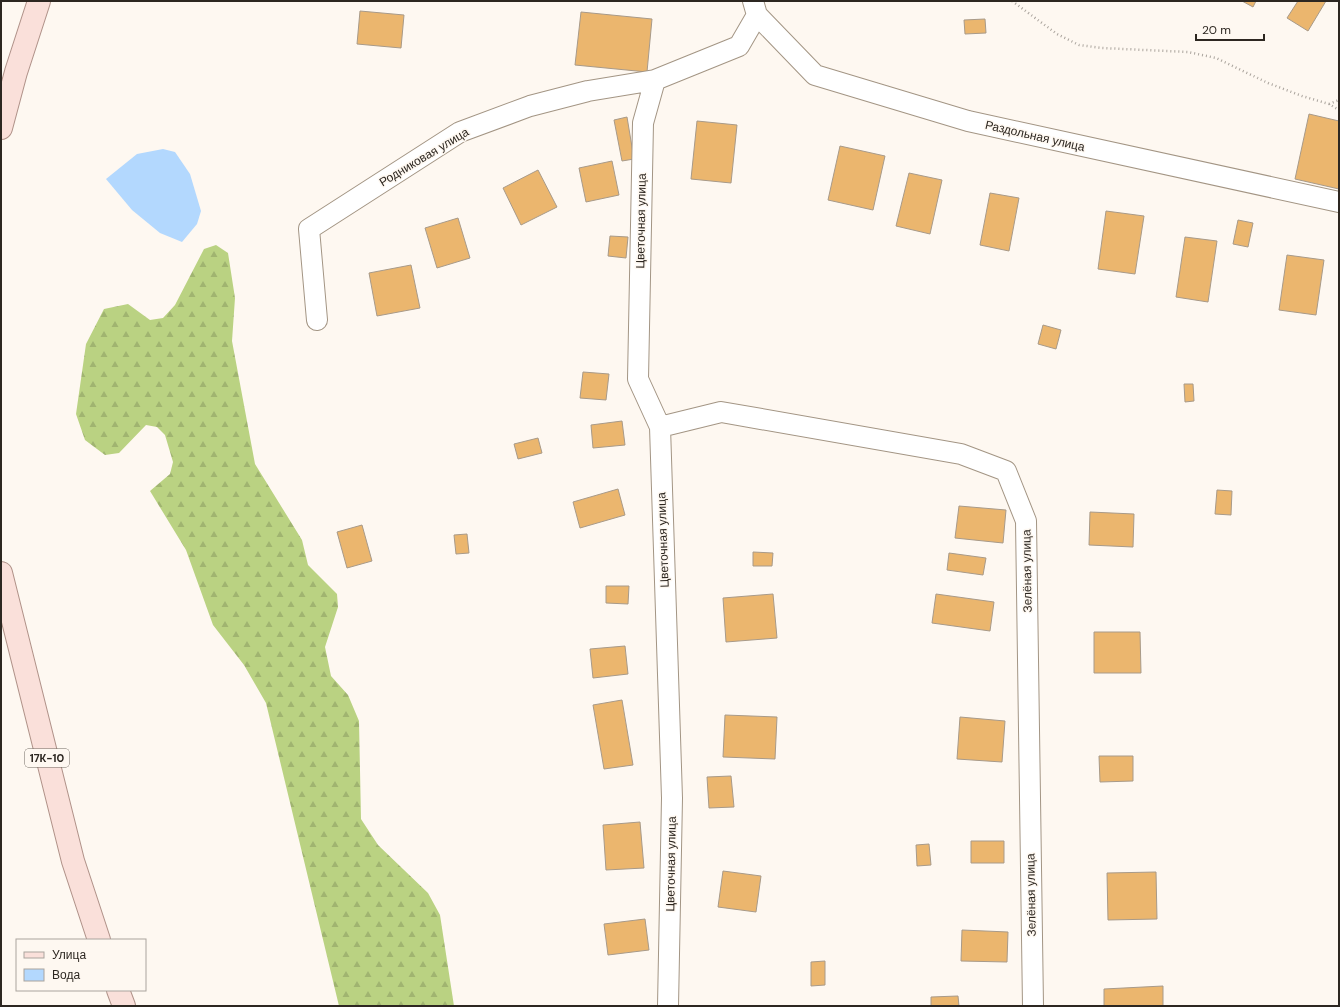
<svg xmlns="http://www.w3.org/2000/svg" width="1340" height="1007" font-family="'DM Sans',sans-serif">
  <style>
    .forest { fill: url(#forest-firs) }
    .water { fill: #b3d8fe }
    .building { fill: #ebb66e; stroke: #a89a89 }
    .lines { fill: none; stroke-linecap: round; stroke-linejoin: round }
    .street-casing { stroke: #a39584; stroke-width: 22 }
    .primary-casing { stroke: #b09289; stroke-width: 24 }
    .path { stroke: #aaa49d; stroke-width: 2.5; stroke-dasharray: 1 3; stroke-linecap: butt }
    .street { stroke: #fff; stroke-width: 20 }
    .primary { stroke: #fae0da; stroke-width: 22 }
    .labels { text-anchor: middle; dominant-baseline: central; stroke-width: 3; stroke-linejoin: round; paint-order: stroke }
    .shield { fill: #fef8f1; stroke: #6c665f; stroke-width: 1 }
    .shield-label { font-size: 11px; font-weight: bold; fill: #2d2721 }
    .street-label { font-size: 12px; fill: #2d2721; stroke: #fef8f1 }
  </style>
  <defs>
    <pattern id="forest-firs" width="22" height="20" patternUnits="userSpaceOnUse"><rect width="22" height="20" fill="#bad282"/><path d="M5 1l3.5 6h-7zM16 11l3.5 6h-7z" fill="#a0b470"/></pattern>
  </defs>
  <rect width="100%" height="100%" fill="#fef8f1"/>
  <!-- forest -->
  <path class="forest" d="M 216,245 L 228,253 L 235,298 L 232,341 L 255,464 L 302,540 L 308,565 L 337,594 L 338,607 L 325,647 L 331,676 L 348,695 L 359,721 L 361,819 L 378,845 L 428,893 L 440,915 L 454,1006 L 339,1006 L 266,703 L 244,665 L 213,625 L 186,550 L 150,491 L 170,474 L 173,462 L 165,435 L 157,427 L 146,425 L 119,453 L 105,455 L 85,440 L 76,414 L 86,344 L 104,309 L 128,304 L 150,320 L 163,318 L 175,305 L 204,249 Z"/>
  <!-- water -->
  <path class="water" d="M 163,149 L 175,152 L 190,174 L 201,211 L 197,224 L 182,242 L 160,233 L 132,210 L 106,179 L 137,154 Z"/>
  <!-- building -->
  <path class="building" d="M 1242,1 L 1256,1 L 1253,7 Z
    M 1298,1 L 1326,1 L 1308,31 L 1287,18 Z
    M 360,11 L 404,15 L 401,48 L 357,44 Z
    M 581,12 L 652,19 L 647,72 L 575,65 Z
    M 985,19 L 986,33 L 965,34 L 964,20 Z
    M 1309,114 L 1339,121 L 1339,189 L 1295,179 Z
    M 627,117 L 634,159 L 622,161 L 614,120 Z
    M 697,121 L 737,125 L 731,183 L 691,179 Z
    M 840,146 L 885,156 L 873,210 L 828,200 Z
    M 612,161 L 619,195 L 586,202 L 579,168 Z
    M 538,170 L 557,207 L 521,225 L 503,188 Z
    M 909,173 L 942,180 L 930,234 L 896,226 Z
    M 990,193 L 1019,198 L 1009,251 L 980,245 Z
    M 1106,211 L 1144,216 L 1135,274 L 1098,269 Z
    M 458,218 L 470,258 L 437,268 L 425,228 Z
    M 1238,220 L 1253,223 L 1248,247 L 1233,244 Z
    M 610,236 L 628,237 L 626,258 L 608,256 Z
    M 1185,237 L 1217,241 L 1208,302 L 1176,297 Z
    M 1287,255 L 1324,260 L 1316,315 L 1279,310 Z
    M 411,265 L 420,308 L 377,316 L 369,273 Z
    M 1043,325 L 1061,330 L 1056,349 L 1038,344 Z
    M 583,372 L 609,374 L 606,400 L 580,398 Z
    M 1184,384 L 1193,384 L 1194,401 L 1185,402 Z
    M 622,421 L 625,445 L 593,448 L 591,425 Z
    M 538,438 L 542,453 L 518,459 L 514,444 Z
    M 618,489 L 625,515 L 580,528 L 573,502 Z
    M 1217,490 L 1232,491 L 1231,515 L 1215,514 Z
    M 959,506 L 1006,510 L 1003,543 L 955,538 Z
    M 1090,512 L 1134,514 L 1133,547 L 1089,545 Z
    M 362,525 L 372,561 L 347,568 L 337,532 Z
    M 467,534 L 469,553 L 456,554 L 454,535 Z
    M 753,552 L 773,553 L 772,566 L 753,566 Z
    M 949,553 L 986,558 L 983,575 L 947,570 Z
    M 606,586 L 629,586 L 628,604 L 606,603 Z
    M 773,594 L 777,638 L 726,642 L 723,598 Z
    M 936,594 L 994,602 L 990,631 L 932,623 Z
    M 1094,632 L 1140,632 L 1141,673 L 1094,673 Z
    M 625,646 L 628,674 L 593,678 L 590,649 Z
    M 622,700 L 633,765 L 604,769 L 593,705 Z
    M 725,715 L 777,717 L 775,759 L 723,757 Z
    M 960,717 L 1005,721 L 1002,762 L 957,759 Z
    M 1099,756 L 1133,756 L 1133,781 L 1100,782 Z
    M 731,776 L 734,807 L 709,808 L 707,777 Z
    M 640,822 L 644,868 L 606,870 L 603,825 Z
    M 971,841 L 1004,841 L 1004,863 L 971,863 Z
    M 929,844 L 931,865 L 917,866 L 916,845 Z
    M 723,871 L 761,876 L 756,912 L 718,907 Z
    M 1156,872 L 1157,919 L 1108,920 L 1107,873 Z
    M 645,919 L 649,950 L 608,955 L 604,924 Z
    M 962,930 L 1008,932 L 1007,962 L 961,961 Z
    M 825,961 L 825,985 L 811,986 L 811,962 Z
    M 1163,986 L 1163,1006 L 1104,1006 L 1104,989 Z
    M 958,996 L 959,1006 L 931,1006 L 931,997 Z"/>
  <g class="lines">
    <defs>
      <path id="street" d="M 753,1 L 757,15 L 815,75 L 968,121 L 1339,202
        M 655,80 L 643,123 L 638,379 L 660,427 L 672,798 L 668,1006
        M 317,320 L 309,229 L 460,132 L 530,106 L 588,91 L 655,80 L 739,46 L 757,15
        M 660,427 L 721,412 L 961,454 L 1006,471 L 1026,521 L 1033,1006"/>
      <path id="primary" d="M 1,128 L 16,72 L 39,1
        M 1,573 L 73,861 L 99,940
        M 118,990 L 124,1006"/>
    </defs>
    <!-- street casing -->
    <use href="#street" class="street-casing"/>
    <!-- primary casing -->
    <use href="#primary" class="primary-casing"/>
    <!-- path -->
    <path class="path" d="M 1012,1 L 1057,34 L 1079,45 L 1102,48 L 1188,52 L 1216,58 L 1268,83 L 1302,96 L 1329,104 L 1339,110
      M 1329,104 L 1339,100"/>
    <!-- street -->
    <use href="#street" class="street"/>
    <!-- primary -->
    <use href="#primary" class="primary"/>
  </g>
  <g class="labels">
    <!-- shield labels -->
    <rect class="shield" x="25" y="749" width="44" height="18" rx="3"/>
    <g class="shield-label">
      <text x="47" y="758">17К-10</text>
    </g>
    <!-- street labels -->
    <g class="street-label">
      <text transform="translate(1035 136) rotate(13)">Раздольная улица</text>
      <text transform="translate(424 157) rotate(-31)">Родниковая улица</text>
      <text transform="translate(641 221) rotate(-89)">Цветочная улица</text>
      <text transform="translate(663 540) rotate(-92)">Цветочная улица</text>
      <text transform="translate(1027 571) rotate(-91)">Зелёная улица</text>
      <text transform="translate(671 864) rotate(-89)">Цветочная улица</text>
      <text transform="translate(1031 895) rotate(-91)">Зелёная улица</text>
    </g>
  </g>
  <!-- border -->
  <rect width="1340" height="1007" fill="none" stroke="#2d2721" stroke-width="4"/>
  <!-- legend -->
  <rect x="16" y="939" width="130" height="52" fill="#fef8f1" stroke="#aaa49e"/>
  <rect x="24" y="952" width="20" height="6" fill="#fae0da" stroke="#aaa49e"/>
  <text x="52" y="959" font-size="12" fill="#2d2721">Улица</text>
  <rect x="24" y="969" width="20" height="12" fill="#b3d8fe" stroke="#aaa49e"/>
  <text x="52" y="979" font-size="12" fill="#2d2721">Вода</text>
  <!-- scale -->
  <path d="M1196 34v6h68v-6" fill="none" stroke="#2d2721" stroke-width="2"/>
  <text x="1202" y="34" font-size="12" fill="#2d2721" stroke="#fef8f1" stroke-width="3" paint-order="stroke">20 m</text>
</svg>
